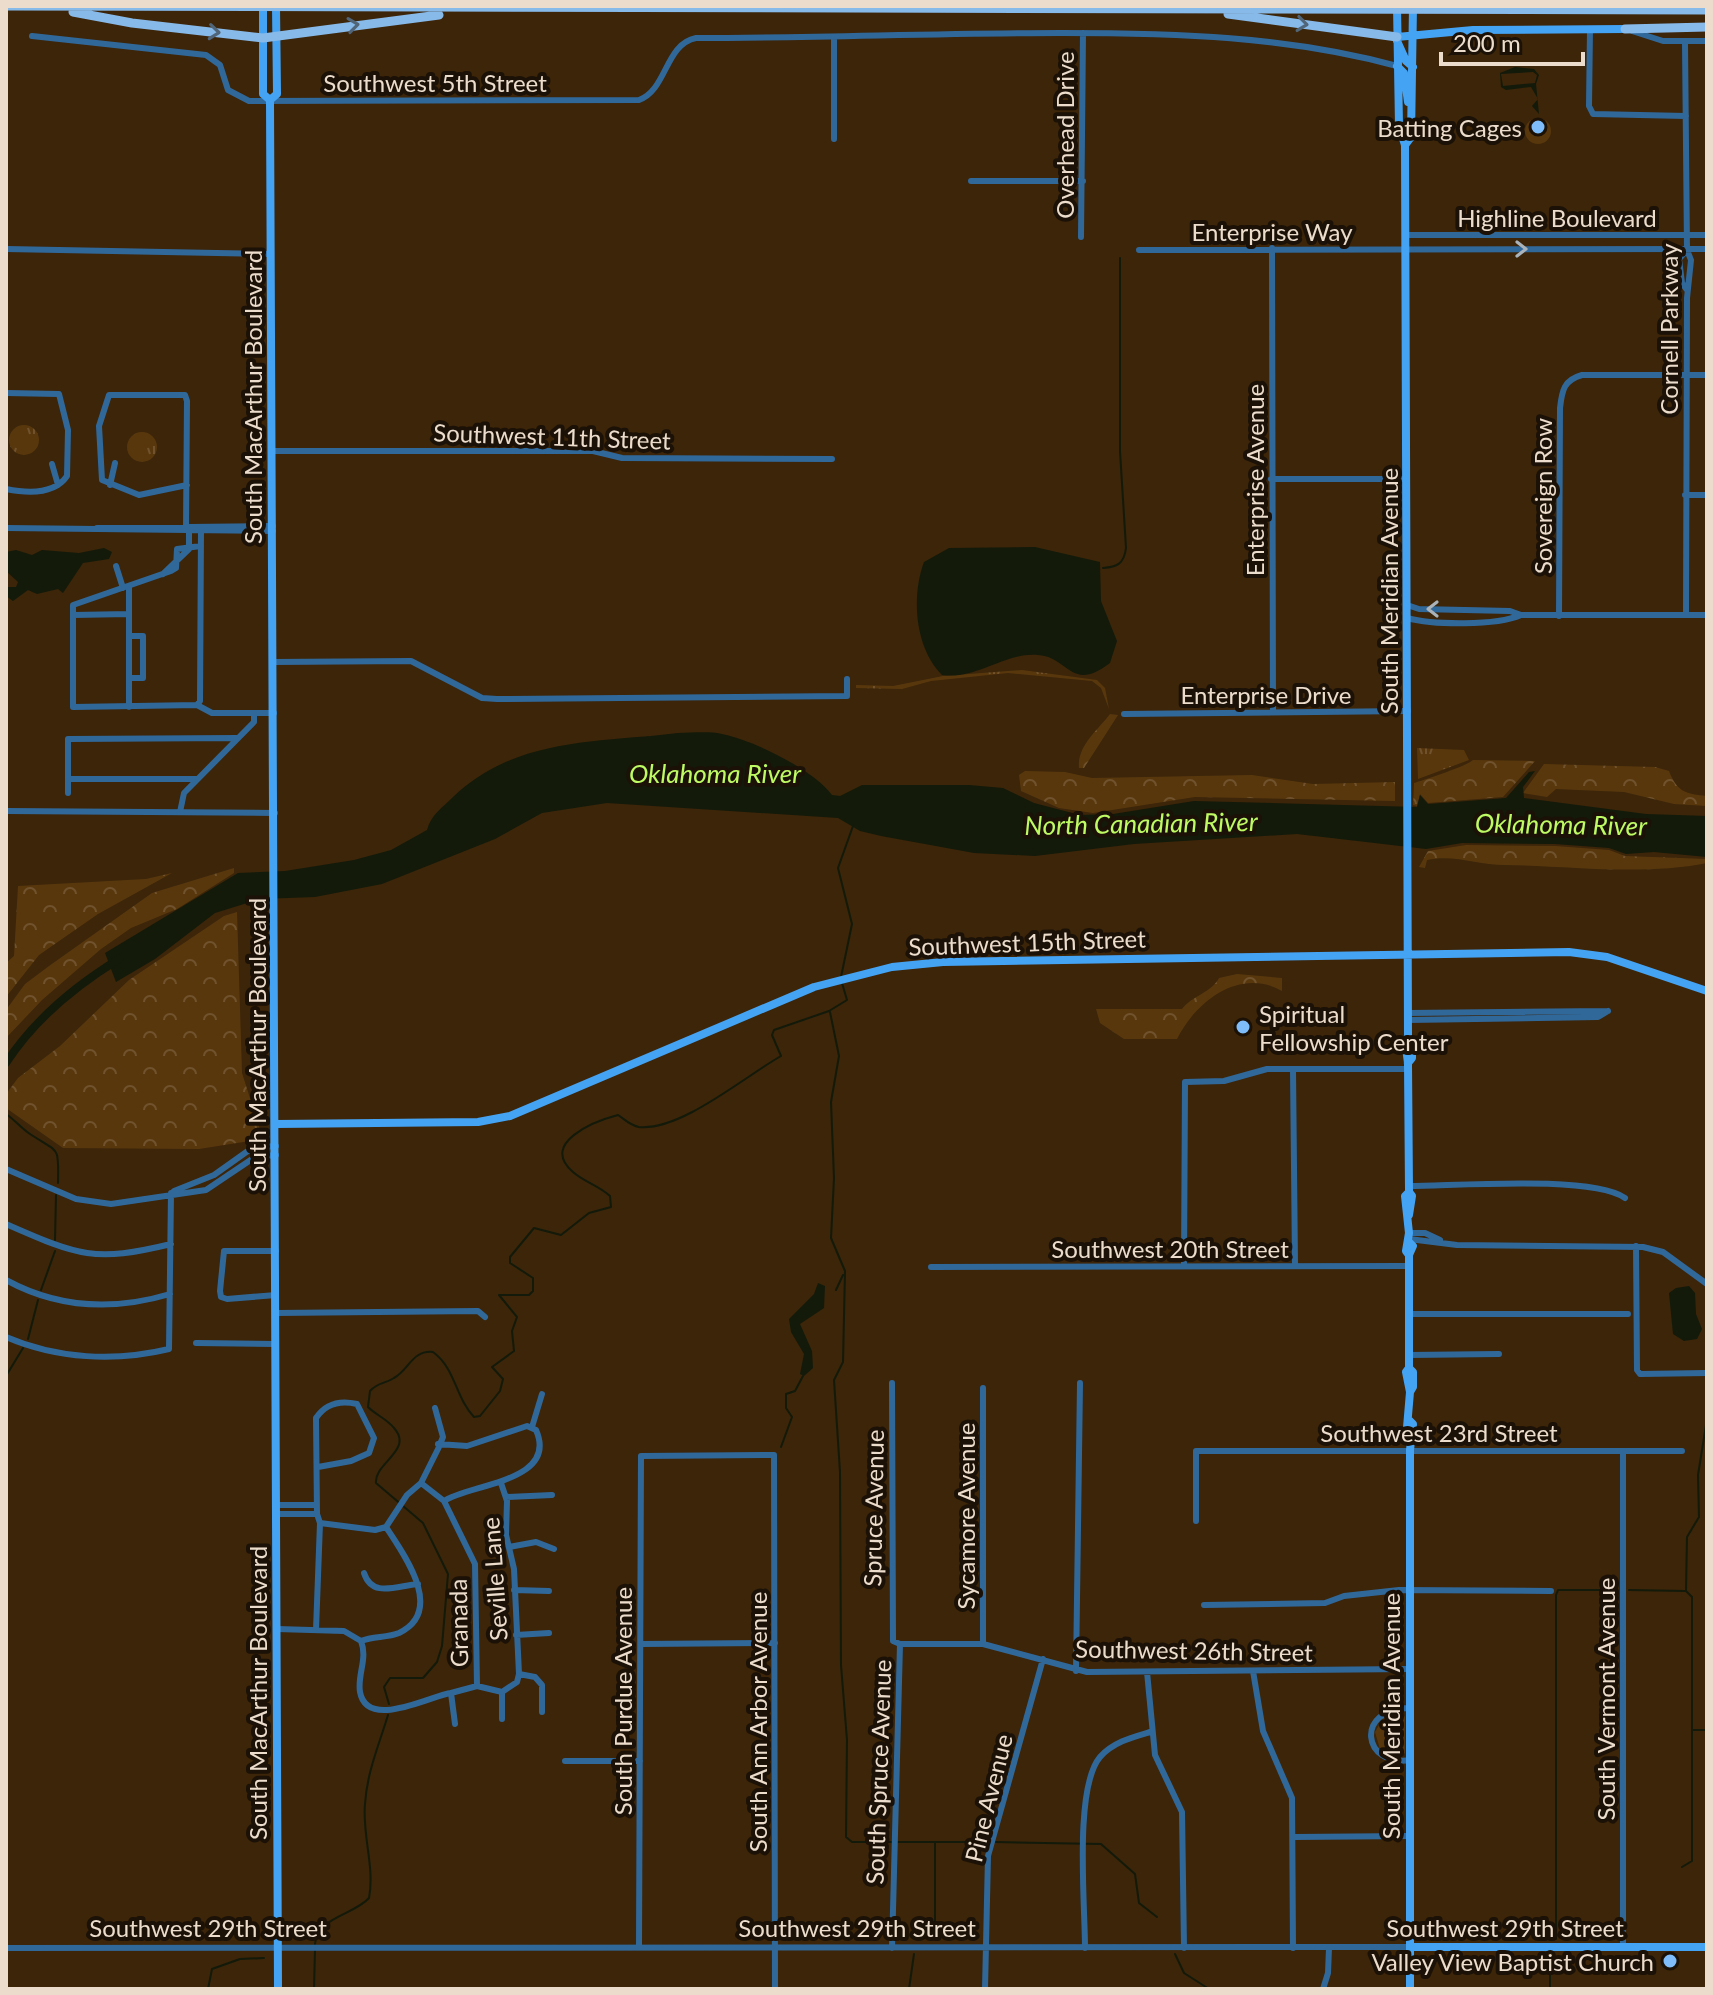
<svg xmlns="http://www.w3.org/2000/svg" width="1713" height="1995" font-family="Lato,sans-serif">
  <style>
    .grass { fill: url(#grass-tufts) }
    .forest { fill: url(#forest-crowns) }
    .pitch { fill: #58370c }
    .water { fill: #131a0a; fill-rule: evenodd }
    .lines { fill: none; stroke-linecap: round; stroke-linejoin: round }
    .stream { stroke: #131a0a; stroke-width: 2 }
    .river { stroke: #131a0a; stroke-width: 8 }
    .minor { stroke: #31689a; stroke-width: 6 }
    .major { stroke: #45a3f4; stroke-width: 8 }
    .highway { stroke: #87b9e9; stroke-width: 9 }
    .oneway { stroke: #516578 }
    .oneway2 { stroke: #aab3ba }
    .poi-dot { fill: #7ebdf9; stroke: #1b1106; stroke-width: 3 }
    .labels { text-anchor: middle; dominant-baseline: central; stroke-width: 8; stroke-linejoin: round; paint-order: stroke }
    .street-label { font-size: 24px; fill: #ebdccc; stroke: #1b1106 }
    .poi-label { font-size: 24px; fill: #ebdccc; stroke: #1b1106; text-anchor: end }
    .water-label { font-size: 26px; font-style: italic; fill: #befa64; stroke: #1b1106 }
  </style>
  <defs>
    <pattern id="grass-tufts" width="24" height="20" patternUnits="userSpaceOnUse" patternTransform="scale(2)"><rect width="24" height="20" fill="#58370c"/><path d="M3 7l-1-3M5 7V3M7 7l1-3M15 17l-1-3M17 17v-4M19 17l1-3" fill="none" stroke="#70532e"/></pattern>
    <pattern id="forest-crowns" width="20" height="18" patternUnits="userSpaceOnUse" patternTransform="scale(2)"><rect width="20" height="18" fill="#58370c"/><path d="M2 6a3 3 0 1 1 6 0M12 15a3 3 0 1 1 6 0" fill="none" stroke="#70532e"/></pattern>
  </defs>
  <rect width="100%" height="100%" fill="#3c2509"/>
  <!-- grass -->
  <path class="grass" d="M9 440a15 15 0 1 1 30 0a15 15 0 1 1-30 0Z
    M127 447a15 15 0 1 1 30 0a15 15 0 1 1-30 0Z
    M 1022,670 L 1097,680 L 1105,688 L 1109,709 L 1101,688 L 1092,681 L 1008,673 L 931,681 L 902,689 L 856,688 L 856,685 L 893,686 L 943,676 Z
    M 1417,748 L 1464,750 L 1469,760 L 1418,779 Z
    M 1400,1711 L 1405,1717 L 1405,1753 L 1397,1759 L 1380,1749 L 1375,1732 L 1385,1715 Z"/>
  <!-- forest -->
  <path class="forest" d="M 1110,714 L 1118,715 L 1084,768 L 1079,768 C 1077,746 1097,731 1110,714 Z
    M 1473,760 L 1535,761 L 1503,797 L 1428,803 L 1420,794 L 1417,806 L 1413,805 L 1414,783 C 1424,780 1467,766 1473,760 Z
    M 1544,764 L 1655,767 L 1669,771 C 1677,792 1686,794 1707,796 L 1707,806 L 1674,804 L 1624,792 L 1556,789 L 1547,797 L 1523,793 Z
    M 1025,771 L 1065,772 L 1092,778 L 1252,775 L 1313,784 L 1395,782 L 1395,801 L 1195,797 L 1093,813 L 1059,808 L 1021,791 L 1019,775 Z
    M 1466,845 L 1555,846 L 1609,850 L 1625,856 L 1707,859 L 1707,863 C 1642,876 1571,866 1505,865 C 1478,865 1454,854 1427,860 L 1425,868 L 1419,867 L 1428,851 Z
    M 234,868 L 234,873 L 177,909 L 131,928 L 101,949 L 42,1000 L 6,1038 L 6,1010 L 25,984 L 49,966 L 152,893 Z
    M 172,873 L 98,914 L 39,955 L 6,997 L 6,963 L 14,956 L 18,886 L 146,879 Z
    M 237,912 L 242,1073 L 263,1139 L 199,1149 L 63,1148 L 6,1108 L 6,1094 L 18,1078 L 60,1046 L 129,980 L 224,916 Z
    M 1237,974 L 1282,978 L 1282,991 C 1240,967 1196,1001 1177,1039 L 1124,1039 L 1100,1023 L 1096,1009 L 1182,1009 C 1193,995 1211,993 1219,978 Z"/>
  <!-- pitch -->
  <path class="pitch" d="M1525 131a13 13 0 1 1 26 0a13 13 0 1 1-26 0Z"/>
  <!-- water -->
  <path class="water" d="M 1515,67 L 1534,69 L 1539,75 L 1536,84 L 1539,114 L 1532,106 L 1538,99 L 1531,87 L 1506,90 L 1501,87 L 1500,73 ZM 1533,72 L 1537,75 L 1535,83 L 1503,86 L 1501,74 Z
    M 1035,547 L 1100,562 L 1101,601 L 1117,641 L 1110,663 C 1071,693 1069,657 1038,655 C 1005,652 977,680 942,675 C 915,648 911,597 924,562 L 949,548 Z
    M 104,548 L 112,552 L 109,559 L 83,563 L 63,593 L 58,589 L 37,594 L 28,590 L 13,601 L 6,596 L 7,587 L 16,587 L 18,582 L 6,571 L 6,552 L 16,550 L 32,555 L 42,550 L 79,553 Z
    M 678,733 C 692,733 708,731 722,734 C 753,740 814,770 832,795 L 840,796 L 862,785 L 969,785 L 1003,788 L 1034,803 L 1080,815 L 1113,814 L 1194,801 L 1417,807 L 1420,795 L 1428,804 L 1506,798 L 1529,772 L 1535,771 L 1523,787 L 1524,798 L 1646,814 L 1707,816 L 1707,857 L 1654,852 L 1626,854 L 1609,848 L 1555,844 L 1462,843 L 1426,849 L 1297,834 L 1134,844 L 1035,856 L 974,853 L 881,836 L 860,831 L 838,818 L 607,803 L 542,813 L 495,839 L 382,884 L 315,897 L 260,899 L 215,913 L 155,959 L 116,982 L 105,953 L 238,873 L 285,871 L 354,860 L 391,850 L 427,830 C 431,815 442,808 453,797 C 516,737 596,743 678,733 Z
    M 818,1283 L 825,1286 L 824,1308 L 800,1324 L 812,1351 L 813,1368 L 804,1376 L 800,1374 L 804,1354 L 791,1332 L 789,1319 L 814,1294 Z
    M 1689,1286 L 1695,1293 L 1696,1314 L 1702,1329 L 1697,1339 L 1684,1341 L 1673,1334 L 1669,1293 L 1676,1288 Z"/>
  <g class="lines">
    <!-- stream -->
    <path class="stream" d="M 1103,568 C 1117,567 1124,564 1126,548 L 1120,451 L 1120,258
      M 841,977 L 852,924 L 838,868 L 853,826
      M 830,1012 L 839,1056 L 831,1102 L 834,1178 L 831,1238 L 845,1271 L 843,1362 L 834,1380 L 840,1472 L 841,1665 L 847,1740 L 846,1837 L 852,1842 L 990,1842
      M 6,1114 C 15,1120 21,1128 30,1134 C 59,1153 59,1145 58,1183
      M 55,1240 L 56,1195
      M 41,1290 L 55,1251
      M 836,1290 L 843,1275
      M 28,1339 L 38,1300
      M 6,1376 L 23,1348
      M 781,1447 L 792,1417 L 786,1408 L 786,1394 L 795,1391 L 803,1376
      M 1629,1590 L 1685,1591
      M 389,1704 L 384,1687 L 390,1678 L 423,1678 L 437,1662 L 442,1646 L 448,1574 L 423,1523 L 376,1483 C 374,1463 414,1450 394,1428 C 387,1419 376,1415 368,1407 L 370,1391 C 378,1382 385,1384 394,1378 C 409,1370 412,1350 433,1352 C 456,1369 455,1397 474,1417 L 480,1416 L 500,1391 L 503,1379 L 492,1367 L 514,1351 L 512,1331 L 517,1317 L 499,1295 L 529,1295 L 533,1291 L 533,1278 L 510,1263 L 510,1257 L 534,1228 L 561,1235 L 589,1213 L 611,1207 L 610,1196 C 598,1185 584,1182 573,1172 C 539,1143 595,1121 618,1115 C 624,1119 631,1126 639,1127 C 681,1131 744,1077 781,1056 L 772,1035 L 774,1030 L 829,1011 L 847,1000 L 842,983
      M 1692,1730 L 1707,1730
      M 996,1842 L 1101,1844 L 1135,1874 L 1139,1903 L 1157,1917
      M 935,1843 L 935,1934
      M 1682,1867 L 1692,1861 L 1692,1597 L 1686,1591 L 1687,1537 L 1699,1517 L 1698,1475 L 1707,1419
      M 1556,1939 L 1556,1595 L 1558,1590 L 1616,1590
      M 315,1944 C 317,1917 354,1915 369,1898 C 375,1867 362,1835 365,1804 C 367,1772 379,1745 388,1715
      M 1175,1954 L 1184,1973 L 1209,1989
      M 208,1989 L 212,1969 L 240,1959 L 264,1958
      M 314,1989 L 315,1950
      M 909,1989 L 914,1954
      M 1550,1989 L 1550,1954"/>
    <!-- river -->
    <path class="river" d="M 6,1063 C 34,1020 75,986 119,959"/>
    <!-- minor -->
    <path class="minor" d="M 1590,29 L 1589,106 L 1593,114 L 1686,116
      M 1632,31 L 1663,41 L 1707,41
      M 32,36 L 206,55 L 220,65 L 228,90 L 249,101 L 639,100 C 667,90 665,44 696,38 C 817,38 939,33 1060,33 C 1175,33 1287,36 1397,66
      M 1685,43 L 1687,250
      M 834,139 L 834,37
      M 971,181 L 1083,181
      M 1406,235 L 1707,235
      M 1081,237 L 1083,33
      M 1272,248 L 1273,712
      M 6,249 L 271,254
      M 1139,250 L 1707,249
      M 1687,250 L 1679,259 L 1682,283 L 1687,290
      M 6,393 L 59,394 L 68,430 L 67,476 C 54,495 26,493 6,489
      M 272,451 L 593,451 L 622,458 L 832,459
      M 52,464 L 58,485
      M 1271,479 L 1407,479
      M 110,485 L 115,463
      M 1685,495 L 1707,495
      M 6,528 L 273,531
      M 97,528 L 273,526
      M 186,530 L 187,401 L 185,395 L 109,395 L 99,426 L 102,480 L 139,495 L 187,485
      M 201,546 L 177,549 L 176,568 L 171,571 L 73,605 L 73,707 L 197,705 L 200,701 L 201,530
      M 116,566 L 123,588
      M 163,574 L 189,549 L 189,529
      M 1407,605 L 1419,609 L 1510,611 L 1521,615 L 1707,615
      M 73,615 L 129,614
      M 1686,615 L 1687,298 L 1691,260 L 1687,250
      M 1559,616 L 1560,408 C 1562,390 1564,380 1582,375 L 1707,375
      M 1407,618 C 1433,625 1496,626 1521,615
      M 273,662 L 411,661 L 482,698 L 497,699 L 847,696 L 847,679
      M 129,678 L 143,678 L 143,636 L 129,636
      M 197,705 L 212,713 L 274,713
      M 129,707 L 129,586
      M 1124,714 L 1408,711
      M 68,779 L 68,793
      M 197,779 L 68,779 L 68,739 L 237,738
      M 6,811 L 275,813
      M 180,812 L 184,793 L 254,722 L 254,713
      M 1408,1013 L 1608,1011
      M 1408,1020 L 1598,1017 L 1608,1011
      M 1293,1070 L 1295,1265
      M 6,1169 L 76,1199 L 111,1204 L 206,1190 L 255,1157 L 276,1155
      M 1409,1186 C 1455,1186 1591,1175 1625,1198
      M 174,1191 L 214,1175 L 252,1148 L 276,1146
      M 6,1224 C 77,1255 93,1263 171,1244
      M 1409,1233 L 1425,1233 L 1440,1240
      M 1409,1239 L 1457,1245 L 1643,1247 L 1663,1252 L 1707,1284
      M 1636,1246 L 1637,1370 L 1640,1374 L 1707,1373
      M 276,1251 L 224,1251 L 220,1291 L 221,1297 L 227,1299 L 276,1295
      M 1184,1266 L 1185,1082 L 1224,1081 L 1267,1069 L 1408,1069
      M 931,1267 L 1409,1266
      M 6,1280 C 59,1309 113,1311 170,1294
      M 276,1313 L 478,1311 L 485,1317
      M 1409,1314 L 1628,1314
      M 6,1337 C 57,1359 115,1362 169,1349 L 171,1193
      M 196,1343 L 276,1344
      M 1409,1355 L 1499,1354
      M 892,1383 L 893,1641 L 900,1644 L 983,1644 L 1087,1672 L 1410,1669
      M 983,1388 L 983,1644
      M 532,1427 L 542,1394
      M 438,1444 L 467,1446 L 527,1426 L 536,1430 C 559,1482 469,1484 444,1501
      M 1623,1451 L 1623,1947
      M 421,1483 L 444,1501 L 475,1564 L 477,1686
      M 506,1497 L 552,1495
      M 277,1505 L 317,1505
      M 277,1514 L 317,1514
      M 1196,1521 L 1196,1451 L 1682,1451
      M 320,1523 L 375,1530 L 386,1527 C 403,1553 446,1611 399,1633 C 387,1638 373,1636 361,1641 C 368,1659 357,1675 360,1692 C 367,1731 432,1695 451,1693 L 455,1724
      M 386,1527 L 407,1495 L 421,1483 L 438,1449 L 443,1437 L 435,1408
      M 509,1547 L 536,1542 L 554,1549
      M 364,1573 C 372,1598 396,1586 418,1584
      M 514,1590 L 549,1591
      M 1204,1605 L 1325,1603 L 1344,1596 L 1399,1590 L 1551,1591
      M 277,1629 L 344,1631 L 361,1641
      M 316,1630 L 320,1523 L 317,1514 L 316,1418 C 326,1403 340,1400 357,1404 L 374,1438 L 369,1453 L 351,1461 L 318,1467
      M 516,1635 L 549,1633
      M 641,1644 L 775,1643
      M 1076,1671 L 1080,1383
      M 1253,1671 L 1263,1731 L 1292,1798 L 1293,1948
      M 1147,1672 L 1155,1755 L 1182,1812 L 1184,1948
      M 519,1674 L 535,1677 L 542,1685 L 542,1712
      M 477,1686 L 502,1692 L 517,1682 L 519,1674 L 514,1569 L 506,1535 L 507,1501 L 501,1483
      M 502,1692 L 502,1719
      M 451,1693 L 477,1686
      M 1410,1708 C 1354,1708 1362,1768 1411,1760
      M 565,1761 L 640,1761
      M 1294,1837 L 1411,1836
      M 639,1946 L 641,1456 L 774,1455 L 775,1989
      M 6,1948 L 1410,1947
      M 892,1948 L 900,1644
      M 1085,1948 C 1085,1904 1074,1788 1100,1757 C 1113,1742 1133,1737 1150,1732
      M 985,1989 L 988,1856 L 1043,1659
      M 1323,1989 L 1328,1973 L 1329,1948"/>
    <!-- major -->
    <path class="major" d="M 263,6 L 263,94 L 270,100 L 278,1989
      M 1397,6 L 1399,126 L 1405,145 L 1408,1037 L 1405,1041 L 1408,1063 L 1409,1192 L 1405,1196 L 1409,1233 L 1406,1251 L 1409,1255
      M 1397,37 L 1473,30 L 1625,29
      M 1397,41 L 1406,61 L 1413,67
      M 1397,66 L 1404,73 L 1408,102
      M 270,100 L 277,94 L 276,6
      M 1405,145 L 1411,137 L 1413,6
      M 1408,1037 L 1412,1041 L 1412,1058 L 1408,1063
      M 276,1124 L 478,1122 L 510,1116 L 814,987 L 892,967 L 943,962 L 1569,952 L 1607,957 L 1707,991
      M 1409,1192 L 1412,1196 L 1409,1215
      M 1409,1242 L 1413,1246 L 1409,1255 L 1409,1368 L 1406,1372 L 1410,1392
      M 1409,1368 L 1413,1372 L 1413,1387 L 1410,1392 L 1406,1439 L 1410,1444
      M 1409,1420 L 1413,1424 L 1410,1450 L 1410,1989
      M 1410,1947 L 1707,1947"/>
    <!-- highway -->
    <path class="highway" d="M 6,6 L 1707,10
      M 73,12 L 132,23 L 263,38 L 439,15
      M 1228,14 L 1397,37
      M 1625,29 L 1707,27"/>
  </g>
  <!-- one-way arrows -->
  <defs><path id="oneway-chevron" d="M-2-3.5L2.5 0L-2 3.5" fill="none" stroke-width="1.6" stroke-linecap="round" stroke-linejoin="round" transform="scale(2)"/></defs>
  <g class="oneway">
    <use href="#oneway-chevron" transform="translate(1302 24) rotate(7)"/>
    <use href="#oneway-chevron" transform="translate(353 25) rotate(-8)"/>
    <use href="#oneway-chevron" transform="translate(214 32) rotate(6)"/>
  </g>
  <g class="oneway2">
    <use href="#oneway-chevron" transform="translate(1521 249)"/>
    <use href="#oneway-chevron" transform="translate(1433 609) rotate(-180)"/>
  </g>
  <!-- markers -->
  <g class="poi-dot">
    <circle cx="1538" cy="127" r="8"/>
    <circle cx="1243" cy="1027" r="8"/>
    <circle cx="1670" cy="1961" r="8"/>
  </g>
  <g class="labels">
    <!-- street labels -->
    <g class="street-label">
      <text x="435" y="82">Southwest 5th Street</text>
      <text transform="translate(1064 135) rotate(-90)">Overhead Drive</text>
      <text x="1557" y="217">Highline Boulevard</text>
      <text x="1272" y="231">Enterprise Way</text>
      <text transform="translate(1668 329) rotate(-90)">Cornell Parkway</text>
      <text transform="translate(252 397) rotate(-90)">South MacArthur Boulevard</text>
      <text transform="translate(552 436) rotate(2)">Southwest 11th Street</text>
      <text transform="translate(1254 480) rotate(-90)">Enterprise Avenue</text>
      <text transform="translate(1542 496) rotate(-90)">Sovereign Row</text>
      <text transform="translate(1388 591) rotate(-90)">South Meridian Avenue</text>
      <text x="1266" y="694">Enterprise Drive</text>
      <text transform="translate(1027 942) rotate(-2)">Southwest 15th Street</text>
      <text transform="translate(256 1045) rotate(-90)">South MacArthur Boulevard</text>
      <text x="1170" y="1248">Southwest 20th Street</text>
      <text x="1439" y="1432">Southwest 23rd Street</text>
      <text transform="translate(873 1508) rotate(-89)">Spruce Avenue</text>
      <text transform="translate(965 1516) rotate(-90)">Sycamore Avenue</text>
      <text transform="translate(494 1579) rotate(-94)">Seville Lane</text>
      <text transform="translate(458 1623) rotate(-91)">Granada</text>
      <text transform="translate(1194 1650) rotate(1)">Southwest 26th Street</text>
      <text transform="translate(257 1693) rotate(-90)">South MacArthur Boulevard</text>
      <text transform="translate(1605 1699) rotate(-90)">South Vermont Avenue</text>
      <text transform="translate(622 1701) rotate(-90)">South Purdue Avenue</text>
      <text transform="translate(1390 1716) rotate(-90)">South Meridian Avenue</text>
      <text transform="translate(757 1722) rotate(-90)">South Ann Arbor Avenue</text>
      <text transform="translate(878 1772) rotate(-88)">South Spruce Avenue</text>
      <text transform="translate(988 1798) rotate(-76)">Pine Avenue</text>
      <text x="208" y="1927">Southwest 29th Street</text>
      <text x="857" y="1927">Southwest 29th Street</text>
      <text x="1505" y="1927">Southwest 29th Street</text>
    </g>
    <!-- poi labels -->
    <g class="poi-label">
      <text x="1522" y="127">Batting Cages</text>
      <text x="1259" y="1013" text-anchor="start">Spiritual<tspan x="1259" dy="28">Fellowship Center</tspan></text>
      <text x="1654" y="1961">Valley View Baptist Church</text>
    </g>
    <!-- water labels -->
    <g class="water-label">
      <text x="715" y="773">Oklahoma River</text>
      <text transform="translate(1141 823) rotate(-1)">North Canadian River</text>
      <text transform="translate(1561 824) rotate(1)">Oklahoma River</text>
    </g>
  </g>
  <!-- border -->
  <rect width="1713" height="1995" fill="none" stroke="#ebdccc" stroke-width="16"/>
  <!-- scale -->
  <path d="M1441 52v12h142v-12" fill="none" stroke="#ebdccc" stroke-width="4"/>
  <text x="1453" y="52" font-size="24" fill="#ebdccc" stroke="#1b1106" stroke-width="6" paint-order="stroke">200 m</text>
</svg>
